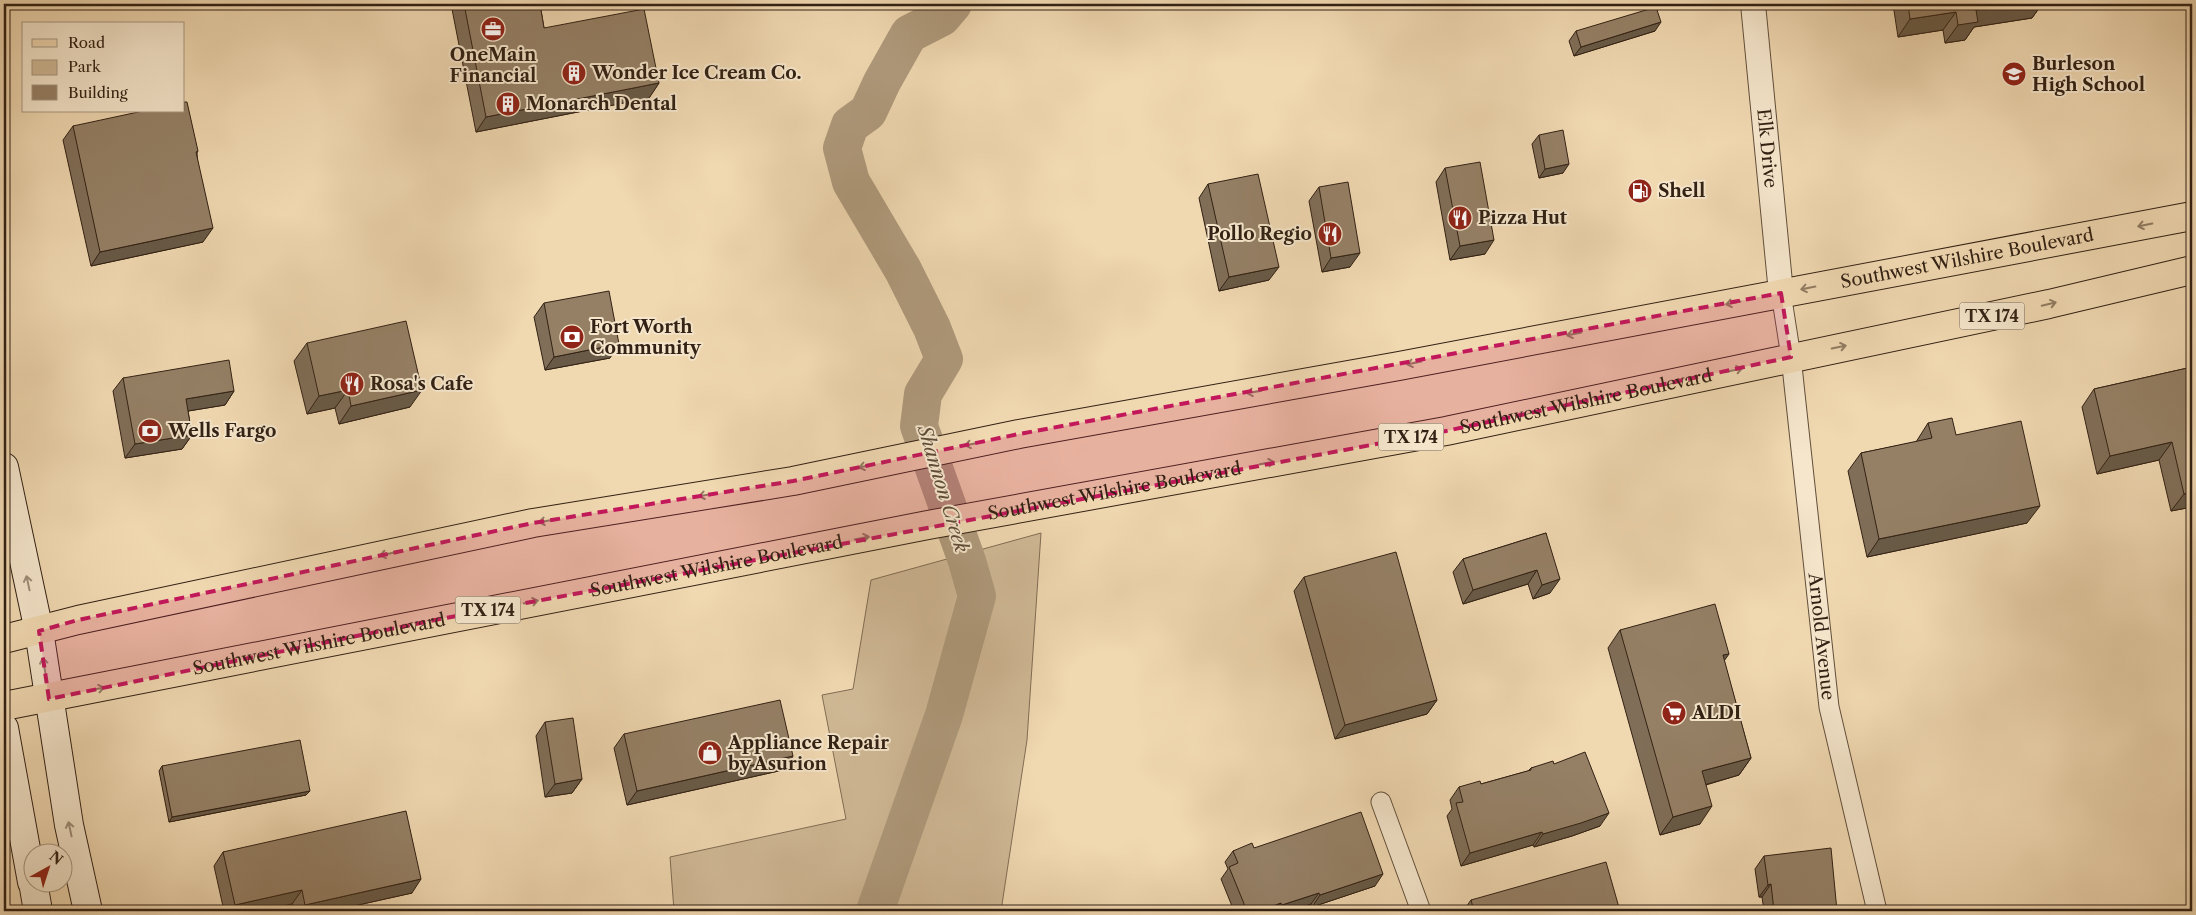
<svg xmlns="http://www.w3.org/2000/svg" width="2196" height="915" font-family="'Libre Caslon Text',serif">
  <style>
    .green { fill: #d0b996; stroke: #816d55 }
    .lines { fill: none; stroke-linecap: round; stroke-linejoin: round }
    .river { stroke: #af9a7c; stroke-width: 38 }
    .minor-casing { stroke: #624f3b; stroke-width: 21 }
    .tertiary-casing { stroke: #624f3b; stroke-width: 26 }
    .secondary-casing { stroke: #322114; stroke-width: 30 }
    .primary-casing { stroke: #322114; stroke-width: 30 }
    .minor { stroke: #f5e6cc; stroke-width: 19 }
    .tertiary { stroke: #f5e6cc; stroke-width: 24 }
    .secondary { stroke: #f5e6cc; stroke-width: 28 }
    .primary { stroke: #f0d8b1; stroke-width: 28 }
    .wall { fill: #806e58; stroke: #322114 }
    .shaded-wall { fill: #685a47; stroke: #322114 }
    .building { fill: #958066; stroke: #322114 }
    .oneway { stroke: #917c62 }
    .oneway2 { stroke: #9d8d79 }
    .marked { fill: #c2185b; fill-opacity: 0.2; stroke: #c2185b; stroke-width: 4; stroke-dasharray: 10 6; stroke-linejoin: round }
    .labels { text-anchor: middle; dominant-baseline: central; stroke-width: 4; stroke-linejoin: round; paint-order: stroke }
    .shield { fill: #f5e6cc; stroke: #6c5c4b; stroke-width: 1 }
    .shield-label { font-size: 16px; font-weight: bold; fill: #322114 }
    .poi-label { font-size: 18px; font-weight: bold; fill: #322114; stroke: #f5e6cc; text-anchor: start }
    .street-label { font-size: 18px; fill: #322114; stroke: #f5e6cc }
    .water-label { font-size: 19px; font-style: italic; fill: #5e4b38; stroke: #f5e6cc }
  </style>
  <rect width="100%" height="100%" fill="#f0d8b1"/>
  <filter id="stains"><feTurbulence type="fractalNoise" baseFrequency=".004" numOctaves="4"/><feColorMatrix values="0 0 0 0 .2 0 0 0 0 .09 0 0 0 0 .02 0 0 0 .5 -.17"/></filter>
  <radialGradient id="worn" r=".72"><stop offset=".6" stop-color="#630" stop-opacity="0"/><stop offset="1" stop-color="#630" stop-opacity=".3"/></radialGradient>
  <!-- green -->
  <path class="green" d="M 1041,533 L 1027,740 L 1001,911 L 674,911 L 670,857 L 846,819 L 822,695 L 853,689 L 871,580 Z"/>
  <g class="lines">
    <!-- river -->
    <path class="river" d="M 875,911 L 944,715 L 977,596 L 967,561 L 919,426 L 923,394 L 944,359 L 932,328 L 903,270 L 851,182 L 842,148 L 850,125 L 868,112 L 882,82 L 909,34 L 942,17 L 953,4"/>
    <defs>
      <g id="minor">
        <path id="s1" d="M 1781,293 L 1791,357 L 1829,707 L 1877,911"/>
        <path d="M 1381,802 L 1421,911"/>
      </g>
      <g id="tertiary">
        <path id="s2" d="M 1753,4 L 1781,293"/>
      </g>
      <path id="secondary" d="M 4,467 L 39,631 L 69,825 L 88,911
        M 4,728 L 32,882
        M 33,882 L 38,911"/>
      <g id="primary">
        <path id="s3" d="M 4,639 L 78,620 L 533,523 L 793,481 L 1019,434 L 1399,366 L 2192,216"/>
        <path id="s4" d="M 4,706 L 928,525 L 1446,431 L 2049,304 L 2192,270"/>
      </g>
    </defs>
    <!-- minor casing -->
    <use href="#minor" class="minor-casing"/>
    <!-- tertiary casing -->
    <use href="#tertiary" class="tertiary-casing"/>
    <!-- secondary casing -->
    <use href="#secondary" class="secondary-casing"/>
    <!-- primary casing -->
    <use href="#primary" class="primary-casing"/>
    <!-- minor -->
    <use href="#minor" class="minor"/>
    <!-- tertiary -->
    <use href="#tertiary" class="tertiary"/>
    <!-- secondary -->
    <use href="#secondary" class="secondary"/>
    <!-- primary -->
    <use href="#primary" class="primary"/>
  </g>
  <!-- wall -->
  <path class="wall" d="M 451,4 L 540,4 L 544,28 L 659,83 L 649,98 L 476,132 Z
    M 1893,4 L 2042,4 L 2032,18 L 1974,27 L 1965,40 L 1945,43 L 1943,30 L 1898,37 Z
    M 1576,31 L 1655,31 L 1574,56 L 1569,41 Z
    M 73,126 L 198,151 L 197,153 L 203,242 L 91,266 L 63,140 Z
    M 1539,135 L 1563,173 L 1539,178 L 1532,144 Z
    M 1445,168 L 1485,254 L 1450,260 L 1436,182 Z
    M 1208,184 L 1269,280 L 1219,291 L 1199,198 Z
    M 1319,187 L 1350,267 L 1322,272 L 1309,201 Z
    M 544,303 L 610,358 L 545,370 L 534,317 Z
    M 307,343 L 410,407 L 339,424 L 335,408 L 307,414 L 294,361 Z
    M 2192,367 L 2192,507 L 2171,511 L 2159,460 L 2097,474 L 2082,407 L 2094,389 Z
    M 123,378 L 234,391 L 225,405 L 188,411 L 192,435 L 182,449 L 125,458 L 113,391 Z
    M 1928,423 L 1956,435 L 2027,523 L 1867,557 L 1848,471 L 1861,453 L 1916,442 Z
    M 1546,533 L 1550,593 L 1533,599 L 1528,584 L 1463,604 L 1453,572 L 1463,559 Z
    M 1304,577 L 1437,700 L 1427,714 L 1335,739 L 1294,591 Z
    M 1620,630 L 1724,661 L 1751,758 L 1739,775 L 1706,785 L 1700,824 L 1660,835 L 1608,648 Z
    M 545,722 L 582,779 L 572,793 L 545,797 L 536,736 Z
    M 624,734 L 793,756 L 783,770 L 627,805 L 614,748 Z
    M 1554,764 L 1600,826 L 1572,836 L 1534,847 L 1533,845 L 1461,866 L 1447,816 L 1452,809 L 1450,800 L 1459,787 L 1481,784 L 1528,771 L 1531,768 Z
    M 162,766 L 310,791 L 306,795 L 169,822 L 159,771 Z
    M 1254,848 L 1375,886 L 1312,907 L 1311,904 L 1290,911 L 1234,911 L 1221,879 L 1228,869 L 1225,862 L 1233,851 Z
    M 223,852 L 412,893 L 331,911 L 294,911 L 292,904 L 260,911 L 224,911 L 214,866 Z
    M 1764,856 L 1837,911 L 1764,911 L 1762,897 L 1759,897 L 1755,869 Z
    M 1471,900 L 1620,911 L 1463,911 Z"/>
  <!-- shaded-wall -->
  <path class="shaded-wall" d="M 2022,4 L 2042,4 L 2032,18 L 1974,27 L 1965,40 L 1945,43 L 1958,25 L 1976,10 Z
    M 1956,12 L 1943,30 L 1898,37 L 1910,19 Z
    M 1661,22 L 1655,31 L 1574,56 L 1581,47 Z
    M 659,83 L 649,98 L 476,132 L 486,117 Z
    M 1569,164 L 1563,173 L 1539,178 L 1545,169 Z
    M 213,228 L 203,242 L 91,266 L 100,252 Z
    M 1494,240 L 1485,254 L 1450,260 L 1460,246 Z
    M 1360,253 L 1350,267 L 1322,272 L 1331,258 Z
    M 1279,267 L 1269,280 L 1219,291 L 1229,277 Z
    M 619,344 L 610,358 L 545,370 L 554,357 Z
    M 348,390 L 335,408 L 307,414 L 319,396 Z
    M 422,390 L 410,407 L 339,424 L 351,406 Z
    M 234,391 L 225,405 L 176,413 L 186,399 Z
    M 192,435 L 182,449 L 125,458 L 135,444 Z
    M 2172,442 L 2159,460 L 2097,474 L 2110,456 Z
    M 2192,492 L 2192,507 L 2171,511 L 2184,494 Z
    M 2040,506 L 2027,523 L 1867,557 L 1879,539 Z
    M 1537,570 L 1528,584 L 1463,604 L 1473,590 Z
    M 1560,579 L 1550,593 L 1533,599 L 1542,585 Z
    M 1729,654 L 1717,671 L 1723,655 Z
    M 1437,700 L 1427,714 L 1335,739 L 1345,725 Z
    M 793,756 L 783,770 L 627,805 L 637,791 Z
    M 1751,758 L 1739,775 L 1690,789 L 1702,771 Z
    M 582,779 L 572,793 L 545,797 L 555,784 Z
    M 310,791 L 306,795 L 169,822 L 172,817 Z
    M 1712,806 L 1700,824 L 1660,835 L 1673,817 Z
    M 1609,813 L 1600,826 L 1572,836 L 1534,847 L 1543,834 Z
    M 1542,832 L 1533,845 L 1461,866 L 1470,853 Z
    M 1383,874 L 1375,886 L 1312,907 L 1320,895 Z
    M 421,879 L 412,893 L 331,911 L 301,911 L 305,905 Z
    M 1771,884 L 1762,897 L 1759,897 L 1768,885 Z
    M 302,890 L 292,904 L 260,911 L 231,911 L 235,905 Z
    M 1319,893 L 1311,904 L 1290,911 L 1277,911 L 1282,905 Z
    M 1281,903 L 1275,911 L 1260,911 Z"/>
  <!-- building -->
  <path class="building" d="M 464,4 L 540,4 L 544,28 L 644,9 L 659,83 L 486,117 Z
    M 1908,4 L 2022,4 L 1976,10 L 1978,22 L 1958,25 L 1956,12 L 1910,19 Z
    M 1656,7 L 1661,22 L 1581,47 L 1576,31 Z
    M 184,102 L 187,102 L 198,151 L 196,152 L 213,228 L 100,252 L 73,126 L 143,111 L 184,111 Z
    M 1563,130 L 1569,164 L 1545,169 L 1539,135 Z
    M 1480,162 L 1494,240 L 1460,246 L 1445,168 Z
    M 1258,174 L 1279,267 L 1229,277 L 1208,184 Z
    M 1348,182 L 1360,253 L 1331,258 L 1319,187 Z
    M 609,291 L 619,344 L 554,357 L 544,303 Z
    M 406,321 L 422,390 L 351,406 L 348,390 L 319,396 L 307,343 Z
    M 229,360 L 234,391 L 186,399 L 192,435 L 135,444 L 123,378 Z
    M 2192,367 L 2192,492 L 2184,494 L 2172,442 L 2110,456 L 2094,389 Z
    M 1952,418 L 1956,435 L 2021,421 L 2040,506 L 1879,539 L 1861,453 L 1932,438 L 1928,423 Z
    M 1546,533 L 1560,579 L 1542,585 L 1537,570 L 1473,590 L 1463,559 Z
    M 1396,552 L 1437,700 L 1345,725 L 1304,577 Z
    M 1715,604 L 1729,654 L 1723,655 L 1751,758 L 1702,771 L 1712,806 L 1673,817 L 1620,630 Z
    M 780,700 L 793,756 L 637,791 L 624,734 Z
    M 573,718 L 582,779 L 555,784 L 545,722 Z
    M 300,740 L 310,791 L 172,817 L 162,766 Z
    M 1585,752 L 1609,813 L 1581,823 L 1543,834 L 1542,832 L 1470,853 L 1456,803 L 1463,802 L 1459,787 L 1480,781 L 1481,784 L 1531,770 L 1531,768 L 1553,761 L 1554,764 Z
    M 406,811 L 421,879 L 305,905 L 302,890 L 235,905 L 223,852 Z
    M 1361,812 L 1383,874 L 1320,895 L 1319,893 L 1282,905 L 1281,903 L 1260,911 L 1247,911 L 1229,867 L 1238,863 L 1233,851 L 1252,843 L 1254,848 Z
    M 1831,848 L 1837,911 L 1774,911 L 1771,884 L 1768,885 L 1764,856 Z
    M 1606,862 L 1620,911 L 1474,911 L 1471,900 Z"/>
  <!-- one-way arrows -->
  <defs><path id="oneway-shaft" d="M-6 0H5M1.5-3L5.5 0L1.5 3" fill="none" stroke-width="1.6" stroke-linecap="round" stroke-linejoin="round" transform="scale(1.25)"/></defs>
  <g class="oneway">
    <use href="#oneway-shaft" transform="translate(2145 225) rotate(169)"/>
    <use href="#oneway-shaft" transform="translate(1808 288) rotate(169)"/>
    <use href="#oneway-shaft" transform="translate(1733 303) rotate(169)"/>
    <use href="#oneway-shaft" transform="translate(2049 304) rotate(-13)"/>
    <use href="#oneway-shaft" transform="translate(1574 334) rotate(169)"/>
    <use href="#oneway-shaft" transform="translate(1839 347) rotate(-12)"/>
    <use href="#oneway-shaft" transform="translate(1414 363) rotate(169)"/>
    <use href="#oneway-shaft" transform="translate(1735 370) rotate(-12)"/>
    <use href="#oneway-shaft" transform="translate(1254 392) rotate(170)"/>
    <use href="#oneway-shaft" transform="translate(972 444) rotate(168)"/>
    <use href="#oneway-shaft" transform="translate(1267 463) rotate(-10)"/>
    <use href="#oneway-shaft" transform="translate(866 466) rotate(169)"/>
    <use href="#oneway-shaft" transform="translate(706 495) rotate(171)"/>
    <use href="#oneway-shaft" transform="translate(546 521) rotate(171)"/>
    <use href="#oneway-shaft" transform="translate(862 538) rotate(-11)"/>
    <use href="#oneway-shaft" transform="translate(387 554) rotate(168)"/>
    <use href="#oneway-shaft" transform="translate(531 602) rotate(-11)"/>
    <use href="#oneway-shaft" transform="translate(97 689) rotate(-11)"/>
  </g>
  <g class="oneway2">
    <use href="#oneway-shaft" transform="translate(28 583) rotate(-102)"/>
    <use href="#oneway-shaft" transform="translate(44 665) rotate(-99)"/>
    <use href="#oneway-shaft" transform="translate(70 829) rotate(-102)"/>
  </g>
  <!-- marked area -->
  <path class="marked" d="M 1781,293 L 1791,357 L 1446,431 L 435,620 L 49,699 L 39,631 L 78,620 L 533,523 L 793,481 L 1019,434 Z"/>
  <!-- icons -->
  <defs>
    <symbol id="office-disc" viewBox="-11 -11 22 22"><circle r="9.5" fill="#8f2418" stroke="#f5e6cc"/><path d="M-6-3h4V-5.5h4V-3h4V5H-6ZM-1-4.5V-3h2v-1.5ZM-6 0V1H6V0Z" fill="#fff"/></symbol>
    <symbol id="building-disc" viewBox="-11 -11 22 22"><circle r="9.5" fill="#8f2418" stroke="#f5e6cc"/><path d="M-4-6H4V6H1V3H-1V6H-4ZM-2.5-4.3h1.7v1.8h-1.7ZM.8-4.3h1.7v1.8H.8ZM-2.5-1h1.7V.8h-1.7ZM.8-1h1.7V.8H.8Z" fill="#fff"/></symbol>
    <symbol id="school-disc" viewBox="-11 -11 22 22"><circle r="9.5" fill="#8f2418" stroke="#f5e6cc"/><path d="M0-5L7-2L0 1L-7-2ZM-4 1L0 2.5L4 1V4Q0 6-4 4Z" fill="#fff"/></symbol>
    <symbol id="fuel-disc" viewBox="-11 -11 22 22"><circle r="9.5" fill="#8f2418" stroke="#f5e6cc"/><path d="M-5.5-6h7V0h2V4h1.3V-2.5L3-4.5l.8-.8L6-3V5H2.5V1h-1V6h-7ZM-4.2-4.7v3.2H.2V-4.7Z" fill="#fff"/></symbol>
    <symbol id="restaurant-disc" viewBox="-11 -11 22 22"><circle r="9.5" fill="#8f2418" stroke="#f5e6cc"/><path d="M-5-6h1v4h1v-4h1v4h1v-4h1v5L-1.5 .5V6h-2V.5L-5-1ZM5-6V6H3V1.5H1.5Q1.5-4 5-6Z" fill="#fff"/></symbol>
    <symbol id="bank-disc" viewBox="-11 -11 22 22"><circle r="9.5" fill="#8f2418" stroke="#f5e6cc"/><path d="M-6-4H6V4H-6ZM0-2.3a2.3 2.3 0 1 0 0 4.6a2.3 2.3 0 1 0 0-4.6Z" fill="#fff"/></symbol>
    <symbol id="supermarket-disc" viewBox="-11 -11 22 22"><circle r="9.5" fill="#8f2418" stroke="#f5e6cc"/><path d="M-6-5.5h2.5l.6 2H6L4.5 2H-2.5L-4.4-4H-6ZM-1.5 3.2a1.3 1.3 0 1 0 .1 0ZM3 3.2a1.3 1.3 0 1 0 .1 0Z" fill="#fff"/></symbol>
    <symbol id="shop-disc" viewBox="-11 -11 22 22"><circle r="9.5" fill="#8f2418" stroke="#f5e6cc"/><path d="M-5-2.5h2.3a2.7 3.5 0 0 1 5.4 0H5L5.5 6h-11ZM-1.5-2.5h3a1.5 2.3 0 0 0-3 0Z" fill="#fff"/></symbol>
  </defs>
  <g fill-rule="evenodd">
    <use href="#office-disc" x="479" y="15" width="28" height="28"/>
    <use href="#building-disc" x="560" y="59" width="28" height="28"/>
    <use href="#school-disc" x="2000" y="60" width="28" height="28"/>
    <use href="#building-disc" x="494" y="90" width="28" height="28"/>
    <use href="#fuel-disc" x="1626" y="177" width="28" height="28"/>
    <use href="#restaurant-disc" x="1446" y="204" width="28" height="28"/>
    <use href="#restaurant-disc" x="1316" y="220" width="28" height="28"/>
    <use href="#bank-disc" x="558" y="323" width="28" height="28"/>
    <use href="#restaurant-disc" x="338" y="370" width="28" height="28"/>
    <use href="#bank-disc" x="136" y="417" width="28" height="28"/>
    <use href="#supermarket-disc" x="1660" y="699" width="28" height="28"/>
    <use href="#shop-disc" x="696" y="739" width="28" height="28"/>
  </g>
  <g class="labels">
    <!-- shield labels -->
    <g class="shield">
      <rect x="1959.5" y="302.5" width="65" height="27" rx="4"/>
      <rect x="1378.5" y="423.5" width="65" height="27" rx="4"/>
      <rect x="455.5" y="596.5" width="65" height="27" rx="4"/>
    </g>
    <g class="shield-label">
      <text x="1992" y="316">TX 174</text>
      <text x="1411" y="437">TX 174</text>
      <text x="488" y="610">TX 174</text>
    </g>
    <!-- poi labels -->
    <g class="poi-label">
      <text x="493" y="55" text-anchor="middle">OneMain<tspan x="493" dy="21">Financial</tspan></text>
      <text x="2032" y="64">Burleson<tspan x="2032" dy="21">High School</tspan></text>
      <text x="592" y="73">Wonder Ice Cream Co.</text>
      <text x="526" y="104">Monarch Dental</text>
      <text x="1658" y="191">Shell</text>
      <text x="1478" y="218">Pizza Hut</text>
      <text x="1312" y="234" text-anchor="end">Pollo Regio</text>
      <text x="590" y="327">Fort Worth<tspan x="590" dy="21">Community</tspan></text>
      <text x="370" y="384">Rosa's Cafe</text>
      <text x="168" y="431">Wells Fargo</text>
      <text x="1692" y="713">ALDI</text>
      <text x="728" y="743">Appliance Repair<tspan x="728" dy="21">by Asurion</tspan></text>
    </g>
    <!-- street labels -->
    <g class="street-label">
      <text stroke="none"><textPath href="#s2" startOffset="145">Elk Drive</textPath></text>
      <text stroke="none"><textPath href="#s3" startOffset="2000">Southwest Wilshire Boulevard</textPath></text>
      <text stroke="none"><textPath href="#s4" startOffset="1611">Southwest Wilshire Boulevard</textPath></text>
      <text stroke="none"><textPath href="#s4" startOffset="1131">Southwest Wilshire Boulevard</textPath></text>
      <text stroke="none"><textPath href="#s4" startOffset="726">Southwest Wilshire Boulevard</textPath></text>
      <text stroke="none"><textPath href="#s1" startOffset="346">Arnold Avenue</textPath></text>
      <text stroke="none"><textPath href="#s4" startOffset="321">Southwest Wilshire Boulevard</textPath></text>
    </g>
    <!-- water labels -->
    <g class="water-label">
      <text transform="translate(943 489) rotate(73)">Shannon Creek</text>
    </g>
  </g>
  <!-- margin -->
  <rect width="2196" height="915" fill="none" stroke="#f0d8b1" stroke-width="20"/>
  <rect x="5" y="5" width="2186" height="905" fill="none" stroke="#322114" stroke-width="2.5"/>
  <rect x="10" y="10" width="2176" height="895" fill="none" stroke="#322114"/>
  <!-- legend -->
  <rect x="22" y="22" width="162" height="90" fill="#f5e6cc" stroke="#a79782"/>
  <rect x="32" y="39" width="25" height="8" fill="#f0d8b1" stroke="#a79782"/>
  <text x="68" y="48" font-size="15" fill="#322114">Road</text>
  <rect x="32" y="60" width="25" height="15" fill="#d0b996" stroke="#a79782"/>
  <text x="68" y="72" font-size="15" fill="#322114">Park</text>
  <rect x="32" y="85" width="25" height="15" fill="#958066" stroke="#a79782"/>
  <text x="68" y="98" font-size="15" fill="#322114">Building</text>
  <!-- north arrow -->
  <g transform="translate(48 868) rotate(39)"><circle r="24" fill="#f5e6cc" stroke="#a79782"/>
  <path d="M0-4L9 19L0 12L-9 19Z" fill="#8f2418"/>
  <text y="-8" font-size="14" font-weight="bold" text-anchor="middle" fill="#322114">N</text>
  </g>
  <rect width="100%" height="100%" filter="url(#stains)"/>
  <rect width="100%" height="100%" fill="url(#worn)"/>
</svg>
